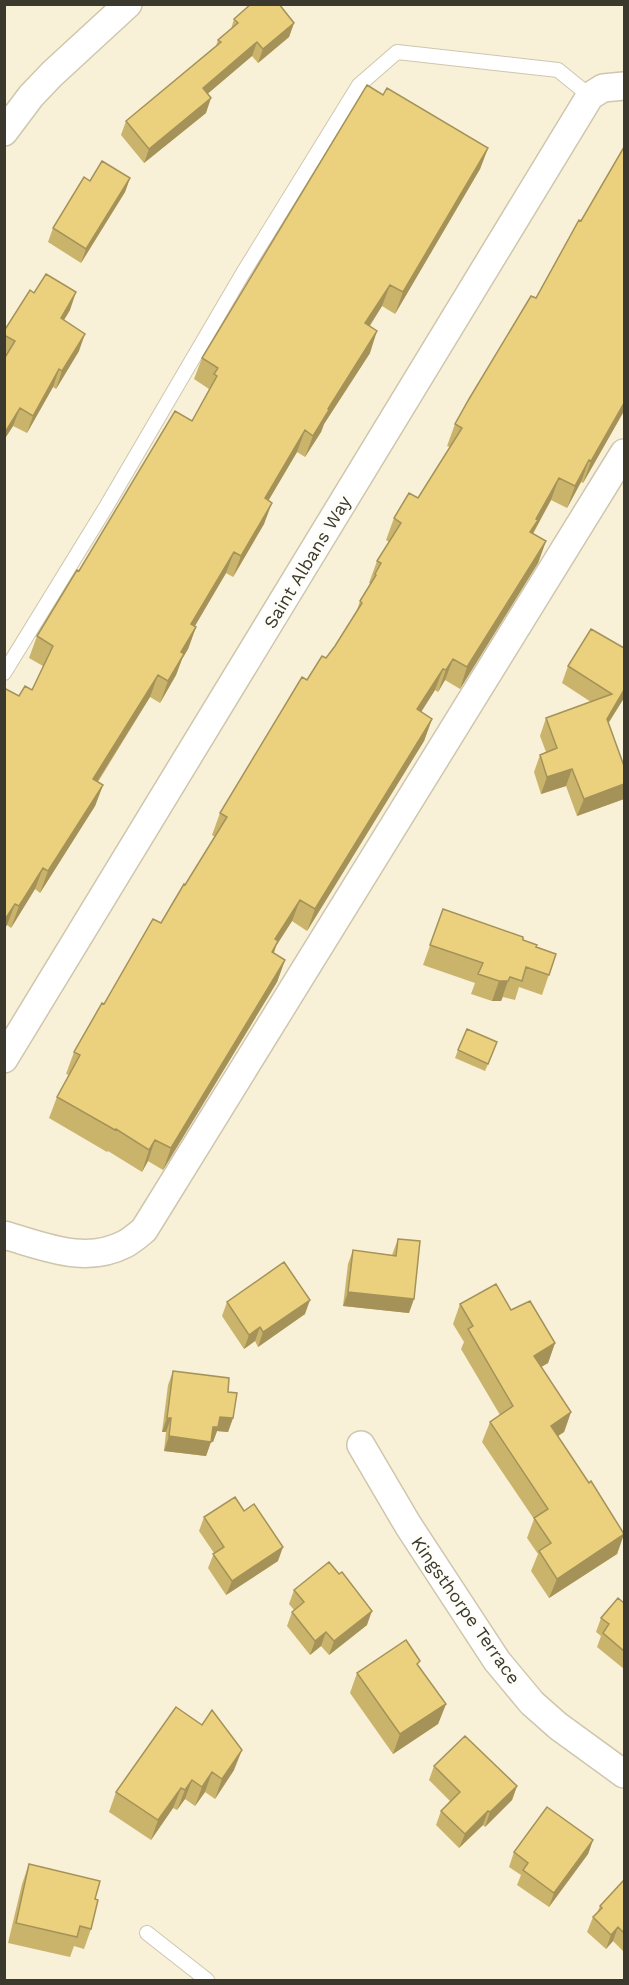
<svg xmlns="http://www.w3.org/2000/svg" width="629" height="1985" font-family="'Work Sans',sans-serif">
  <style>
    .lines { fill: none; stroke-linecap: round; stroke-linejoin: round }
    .lane-casing { stroke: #cec6ad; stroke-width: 16 }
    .street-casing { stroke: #cec6ad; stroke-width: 30 }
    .lane { stroke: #fff; stroke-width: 14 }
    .street { stroke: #fff; stroke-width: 27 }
    .wall { fill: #cab46c }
    .shaded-wall { fill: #a49258 }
    .building { fill: #ebd17e; stroke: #a49258; stroke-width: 1.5 }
    .labels { text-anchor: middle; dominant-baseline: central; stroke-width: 6; stroke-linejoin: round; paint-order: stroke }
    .street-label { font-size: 18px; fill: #3b382e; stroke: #fffdf8 }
  </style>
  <rect width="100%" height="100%" fill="#f8f0d7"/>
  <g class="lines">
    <defs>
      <path id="lane" d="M 4,673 L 106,507 L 243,273 L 359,85 L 397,52 L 558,70 L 590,96
        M 147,1933 L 207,1980"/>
      <path id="street" d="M 4,132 L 31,96 L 52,74 L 128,4
        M 4,1059 L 590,96 L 603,88 L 624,86
        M 4,1235 C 44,1246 85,1265 125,1244 C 131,1241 138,1235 144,1230 L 624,453
        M 361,1445 L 408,1525 L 497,1661 L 532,1703 L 558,1726 L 624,1774"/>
    </defs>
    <!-- lane casing -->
    <use href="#lane" class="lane-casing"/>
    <!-- street casing -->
    <use href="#street" class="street-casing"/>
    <!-- lane -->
    <use href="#lane" class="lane"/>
    <!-- street -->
    <use href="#street" class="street"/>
  </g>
  <!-- wall -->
  <path class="wall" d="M 234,19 L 294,23 L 289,37 L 258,63 L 252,56 L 207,94 L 206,113 L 144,163 L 121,135 L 126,121 L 216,46 L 218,40 L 231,29 Z
    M 383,95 L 488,148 L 480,169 L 395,314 L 382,306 L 370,326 L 370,353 L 324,424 L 321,432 L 305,457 L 297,452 L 268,501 L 264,524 L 233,577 L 226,573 L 195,626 L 196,627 L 188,649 L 182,659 L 176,675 L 160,703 L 150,697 L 98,782 L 103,785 L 95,806 L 40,893 L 35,889 L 11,928 L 7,925 L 19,696 L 32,690 L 43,666 L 29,658 L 37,636 L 79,571 L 192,421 L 209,389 L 194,379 L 202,358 Z
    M 130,178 L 125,192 L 81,263 L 48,242 L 53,228 Z
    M 70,310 L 64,320 L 79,351 L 56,389 L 53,387 L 27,433 L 13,426 L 4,440 L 4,359 L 5,357 L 4,357 L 4,331 Z
    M 624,411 L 583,483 L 581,482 L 567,508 L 551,500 L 533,534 L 546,541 L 538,563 L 460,689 L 445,680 L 438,692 L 435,690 L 421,712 L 432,719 L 424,741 L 307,931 L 292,921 L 276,946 L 274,953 L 285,960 L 277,982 L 163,1170 L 148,1161 L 142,1172 L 108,1151 L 107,1152 L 49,1118 L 57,1097 L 69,1075 L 66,1074 L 74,1052 L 104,1004 L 161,923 L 185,885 L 215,837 L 212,835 L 220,813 L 307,680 L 326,658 L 335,646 L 356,613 L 360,601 L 371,584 L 369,583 L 377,561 L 389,542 L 386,540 L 394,518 L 418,498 L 450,447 L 447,446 L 455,424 Z
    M 568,666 L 624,698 L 608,724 L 624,799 L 577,816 L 566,786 L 541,794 L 534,772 L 540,755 L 546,752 L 540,736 L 546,718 L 591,702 L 562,683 Z
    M 443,909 L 556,954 L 542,995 L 519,987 L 515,1000 L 503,997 L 501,1001 L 492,1001 L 471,994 L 475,983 L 423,965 Z
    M 458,1050 L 494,1050 L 485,1071 L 455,1058 Z
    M 398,1239 L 409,1313 L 343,1306 L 348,1264 L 353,1250 L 392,1255 Z
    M 227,1302 L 305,1314 L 258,1347 L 255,1341 L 244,1349 L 222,1316 Z
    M 460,1304 L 511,1310 L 555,1343 L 548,1363 L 541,1367 L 571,1412 L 564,1432 L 558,1436 L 589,1483 L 624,1534 L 617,1554 L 549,1598 L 531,1571 L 538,1554 L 527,1538 L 534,1519 L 482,1442 L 490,1422 L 500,1415 L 461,1349 L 464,1342 L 453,1324 Z
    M 173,1371 L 228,1392 L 233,1418 L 228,1432 L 217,1431 L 213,1442 L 211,1441 L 206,1456 L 164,1451 L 166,1432 L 162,1432 L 168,1385 Z
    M 204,1517 L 278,1561 L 226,1595 L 208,1568 L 214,1553 L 199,1531 Z
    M 294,1590 L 367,1625 L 329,1655 L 321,1646 L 310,1655 L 287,1626 L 292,1612 L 294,1610 L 289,1604 Z
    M 624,1603 L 624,1669 L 597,1647 L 601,1636 L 596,1632 L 601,1618 Z
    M 418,1666 L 446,1704 L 438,1724 L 393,1754 L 350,1693 L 357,1673 Z
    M 176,1707 L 234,1770 L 215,1799 L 205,1792 L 195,1806 L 185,1799 L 177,1810 L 173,1808 L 151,1840 L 109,1812 L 116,1792 Z
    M 434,1766 L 517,1786 L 512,1800 L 485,1827 L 483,1825 L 459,1848 L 436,1825 L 441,1811 L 450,1801 L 429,1780 Z
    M 593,1840 L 588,1854 L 549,1907 L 517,1885 L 521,1875 L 509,1867 L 514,1852 Z
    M 29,1864 L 95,1899 L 91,1929 L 84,1949 L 74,1946 L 70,1957 L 8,1943 L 22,1884 Z
    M 624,1880 L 624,1952 L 613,1941 L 606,1949 L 587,1932 L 593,1917 L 597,1913 L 600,1906 Z"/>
  <!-- shaded-wall -->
  <path class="shaded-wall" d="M 294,23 L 289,37 L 258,63 L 263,49 Z
    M 257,42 L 252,56 L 198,102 L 203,88 Z
    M 211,98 L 206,113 L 144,163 L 149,149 Z
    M 488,148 L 480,169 L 395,314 L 403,292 Z
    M 130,178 L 125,192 L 81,263 L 86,249 Z
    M 390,285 L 382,306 L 357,345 L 365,323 Z
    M 76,292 L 70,310 L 54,336 L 61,318 Z
    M 377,331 L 370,353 L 324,424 L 321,432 L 305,457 L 313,436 L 328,409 Z
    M 85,334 L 79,351 L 56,389 L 62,371 Z
    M 59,369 L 53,387 L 27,433 L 33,416 Z
    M 624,403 L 624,411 L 583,483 L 591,461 Z
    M 20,408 L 13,426 L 4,440 L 4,434 Z
    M 305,430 L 297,452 L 257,520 L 265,498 Z
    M 589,460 L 581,482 L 567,508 L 575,486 Z
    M 559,478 L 551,500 L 534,531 L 530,542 L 530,532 L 536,519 Z
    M 272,503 L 264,524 L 233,577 L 241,556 Z
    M 546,541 L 538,563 L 460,689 L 467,667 Z
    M 234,552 L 226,573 L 183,646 L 191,624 Z
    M 196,627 L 188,649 L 182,659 L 176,675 L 160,703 L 168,681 L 181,652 Z
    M 453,659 L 445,680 L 438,692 L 446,670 Z
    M 443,669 L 435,690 L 409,731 L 417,709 Z
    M 158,675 L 150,697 L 85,801 L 93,779 Z
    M 624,690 L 624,698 L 600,736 L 607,719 Z
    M 432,719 L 424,741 L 307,931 L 315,909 Z
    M 572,769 L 566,786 L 541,794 L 547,777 Z
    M 624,784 L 624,799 L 577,816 L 584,799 Z
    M 103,785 L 95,806 L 40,893 L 48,871 Z
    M 43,868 L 35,889 L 11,928 L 19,906 Z
    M 300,900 L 292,921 L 276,946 L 270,963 L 270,956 L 275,939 Z
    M 15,904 L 7,925 L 4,930 L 4,921 Z
    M 285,960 L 277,982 L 163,1170 L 171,1148 Z
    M 499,981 L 508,981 L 501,1001 L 492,1001 Z
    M 155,1140 L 148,1161 L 142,1172 L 149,1150 Z
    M 348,1292 L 414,1299 L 409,1313 L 343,1306 Z
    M 310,1300 L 305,1314 L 258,1347 L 263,1332 Z
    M 260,1327 L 255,1341 L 244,1349 L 249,1335 Z
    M 555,1343 L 548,1363 L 527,1375 L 534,1356 Z
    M 571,1412 L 564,1432 L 544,1445 L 551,1426 Z
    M 220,1417 L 233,1418 L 228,1432 L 217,1431 L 213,1442 L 207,1441 L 213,1427 Z
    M 167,1418 L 171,1418 L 166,1432 L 162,1432 Z
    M 169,1436 L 211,1442 L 206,1456 L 164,1451 Z
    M 624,1534 L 617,1554 L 549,1598 L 557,1579 Z
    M 283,1547 L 278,1561 L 226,1595 L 232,1581 Z
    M 372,1611 L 367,1625 L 329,1655 L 334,1641 Z
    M 326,1632 L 321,1646 L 310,1655 L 315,1641 Z
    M 446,1704 L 438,1724 L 393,1754 L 400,1734 Z
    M 242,1750 L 234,1770 L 215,1799 L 222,1779 Z
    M 212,1772 L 205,1792 L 195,1806 L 202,1787 Z
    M 192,1780 L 185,1799 L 177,1810 L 185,1790 Z
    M 517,1786 L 512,1800 L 485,1827 L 490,1812 Z
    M 181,1788 L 173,1808 L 151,1840 L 158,1820 Z
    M 488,1811 L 483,1825 L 459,1848 L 465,1834 Z
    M 593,1840 L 588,1854 L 549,1907 L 554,1893 Z
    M 618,1927 L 613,1941 L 606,1949 L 611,1935 Z"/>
  <!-- building -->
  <path class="building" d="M 251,4 L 279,4 L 294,23 L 263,49 L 257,42 L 203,88 L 211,98 L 149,149 L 126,121 L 221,42 L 218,40 L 238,23 L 234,19 Z
    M 367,85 L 383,95 L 387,88 L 488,148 L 403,292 L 390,285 L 365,323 L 377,331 L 328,409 L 329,410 L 313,436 L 305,430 L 265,498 L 272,503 L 241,556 L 234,552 L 191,624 L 196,627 L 181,652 L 184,654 L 168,681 L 158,675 L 93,779 L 103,785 L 48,871 L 43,868 L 19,906 L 15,904 L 4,921 L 4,688 L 19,696 L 25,686 L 32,690 L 53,646 L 37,636 L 77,570 L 79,571 L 175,411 L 192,421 L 217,376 L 214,374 L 218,368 L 202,358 Z
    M 624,147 L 624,403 L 591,461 L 589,460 L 575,486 L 559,478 L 536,519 L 538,520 L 530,532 L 546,541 L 467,667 L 453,659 L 446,670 L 443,669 L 417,709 L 432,719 L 315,909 L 300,900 L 275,939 L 278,941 L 272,952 L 285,960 L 171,1148 L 155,1140 L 149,1150 L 116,1129 L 115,1130 L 57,1097 L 80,1055 L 74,1052 L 102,1003 L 104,1004 L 153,919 L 161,923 L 184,884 L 185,885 L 227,817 L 220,813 L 302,677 L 307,680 L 322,656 L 326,658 L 335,646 L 362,603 L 360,601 L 376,575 L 375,574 L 381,563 L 377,561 L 401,523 L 394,518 L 409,493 L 418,498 L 462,428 L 455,424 L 469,399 L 531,296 L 536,298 L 579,220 L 581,221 Z
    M 102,161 L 130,178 L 86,249 L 53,228 L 84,177 L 90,181 Z
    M 46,274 L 76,292 L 61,318 L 85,334 L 62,371 L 59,369 L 33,416 L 20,408 L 4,434 L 4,359 L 15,341 L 4,335 L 4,331 L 30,290 L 34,293 Z
    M 591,629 L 624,648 L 624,690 L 607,719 L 624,766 L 624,784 L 584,799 L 572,769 L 547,777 L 540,755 L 557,748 L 546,718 L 612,694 L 568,666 Z
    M 443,909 L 523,937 L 523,940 L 537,945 L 536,947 L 556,954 L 549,975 L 526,967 L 522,981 L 510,977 L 508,981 L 499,981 L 478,974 L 483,963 L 430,945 Z
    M 467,1029 L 497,1042 L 488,1064 L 458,1050 Z
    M 398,1239 L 420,1241 L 414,1299 L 348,1292 L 353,1250 L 396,1256 Z
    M 284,1262 L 310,1300 L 263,1332 L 260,1327 L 249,1335 L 227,1302 Z
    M 496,1284 L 511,1310 L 530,1301 L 555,1343 L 534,1356 L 571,1412 L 551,1426 L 589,1483 L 591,1481 L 624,1534 L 557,1579 L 539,1551 L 551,1543 L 534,1518 L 548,1509 L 490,1422 L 513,1406 L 468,1329 L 473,1326 L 460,1304 Z
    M 173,1371 L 229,1378 L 228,1392 L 237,1393 L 233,1418 L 220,1417 L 218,1427 L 213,1427 L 211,1442 L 169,1436 L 171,1418 L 167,1418 Z
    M 235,1497 L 244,1511 L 254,1504 L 283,1547 L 232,1581 L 213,1554 L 224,1547 L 204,1517 Z
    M 329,1562 L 339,1574 L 342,1572 L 372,1611 L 334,1641 L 326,1632 L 315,1641 L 292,1612 L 304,1602 L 294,1590 Z
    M 618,1598 L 624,1603 L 624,1651 L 603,1633 L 609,1624 L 601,1618 Z
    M 406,1640 L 420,1661 L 417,1664 L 446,1704 L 400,1734 L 357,1673 Z
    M 176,1707 L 202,1725 L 212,1710 L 242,1750 L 222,1779 L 212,1772 L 202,1787 L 192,1780 L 185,1790 L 181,1788 L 158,1820 L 116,1792 Z
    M 465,1736 L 517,1786 L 490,1812 L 488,1811 L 465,1834 L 441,1811 L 460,1792 L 434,1766 Z
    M 547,1807 L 593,1840 L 554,1893 L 523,1870 L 528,1863 L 514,1852 Z
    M 29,1864 L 100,1881 L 95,1899 L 98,1900 L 91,1929 L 80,1926 L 77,1937 L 16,1923 Z
    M 624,1880 L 624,1933 L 618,1927 L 611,1935 L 593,1917 L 602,1908 L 600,1906 Z"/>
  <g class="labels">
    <!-- street labels -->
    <g class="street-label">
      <text transform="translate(307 562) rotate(-59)">Saint Albans Way</text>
      <text transform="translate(466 1610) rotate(55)">Kingsthorpe Terrace</text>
    </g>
  </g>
  <!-- border -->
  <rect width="629" height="1985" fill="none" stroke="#3b382e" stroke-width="12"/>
</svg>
